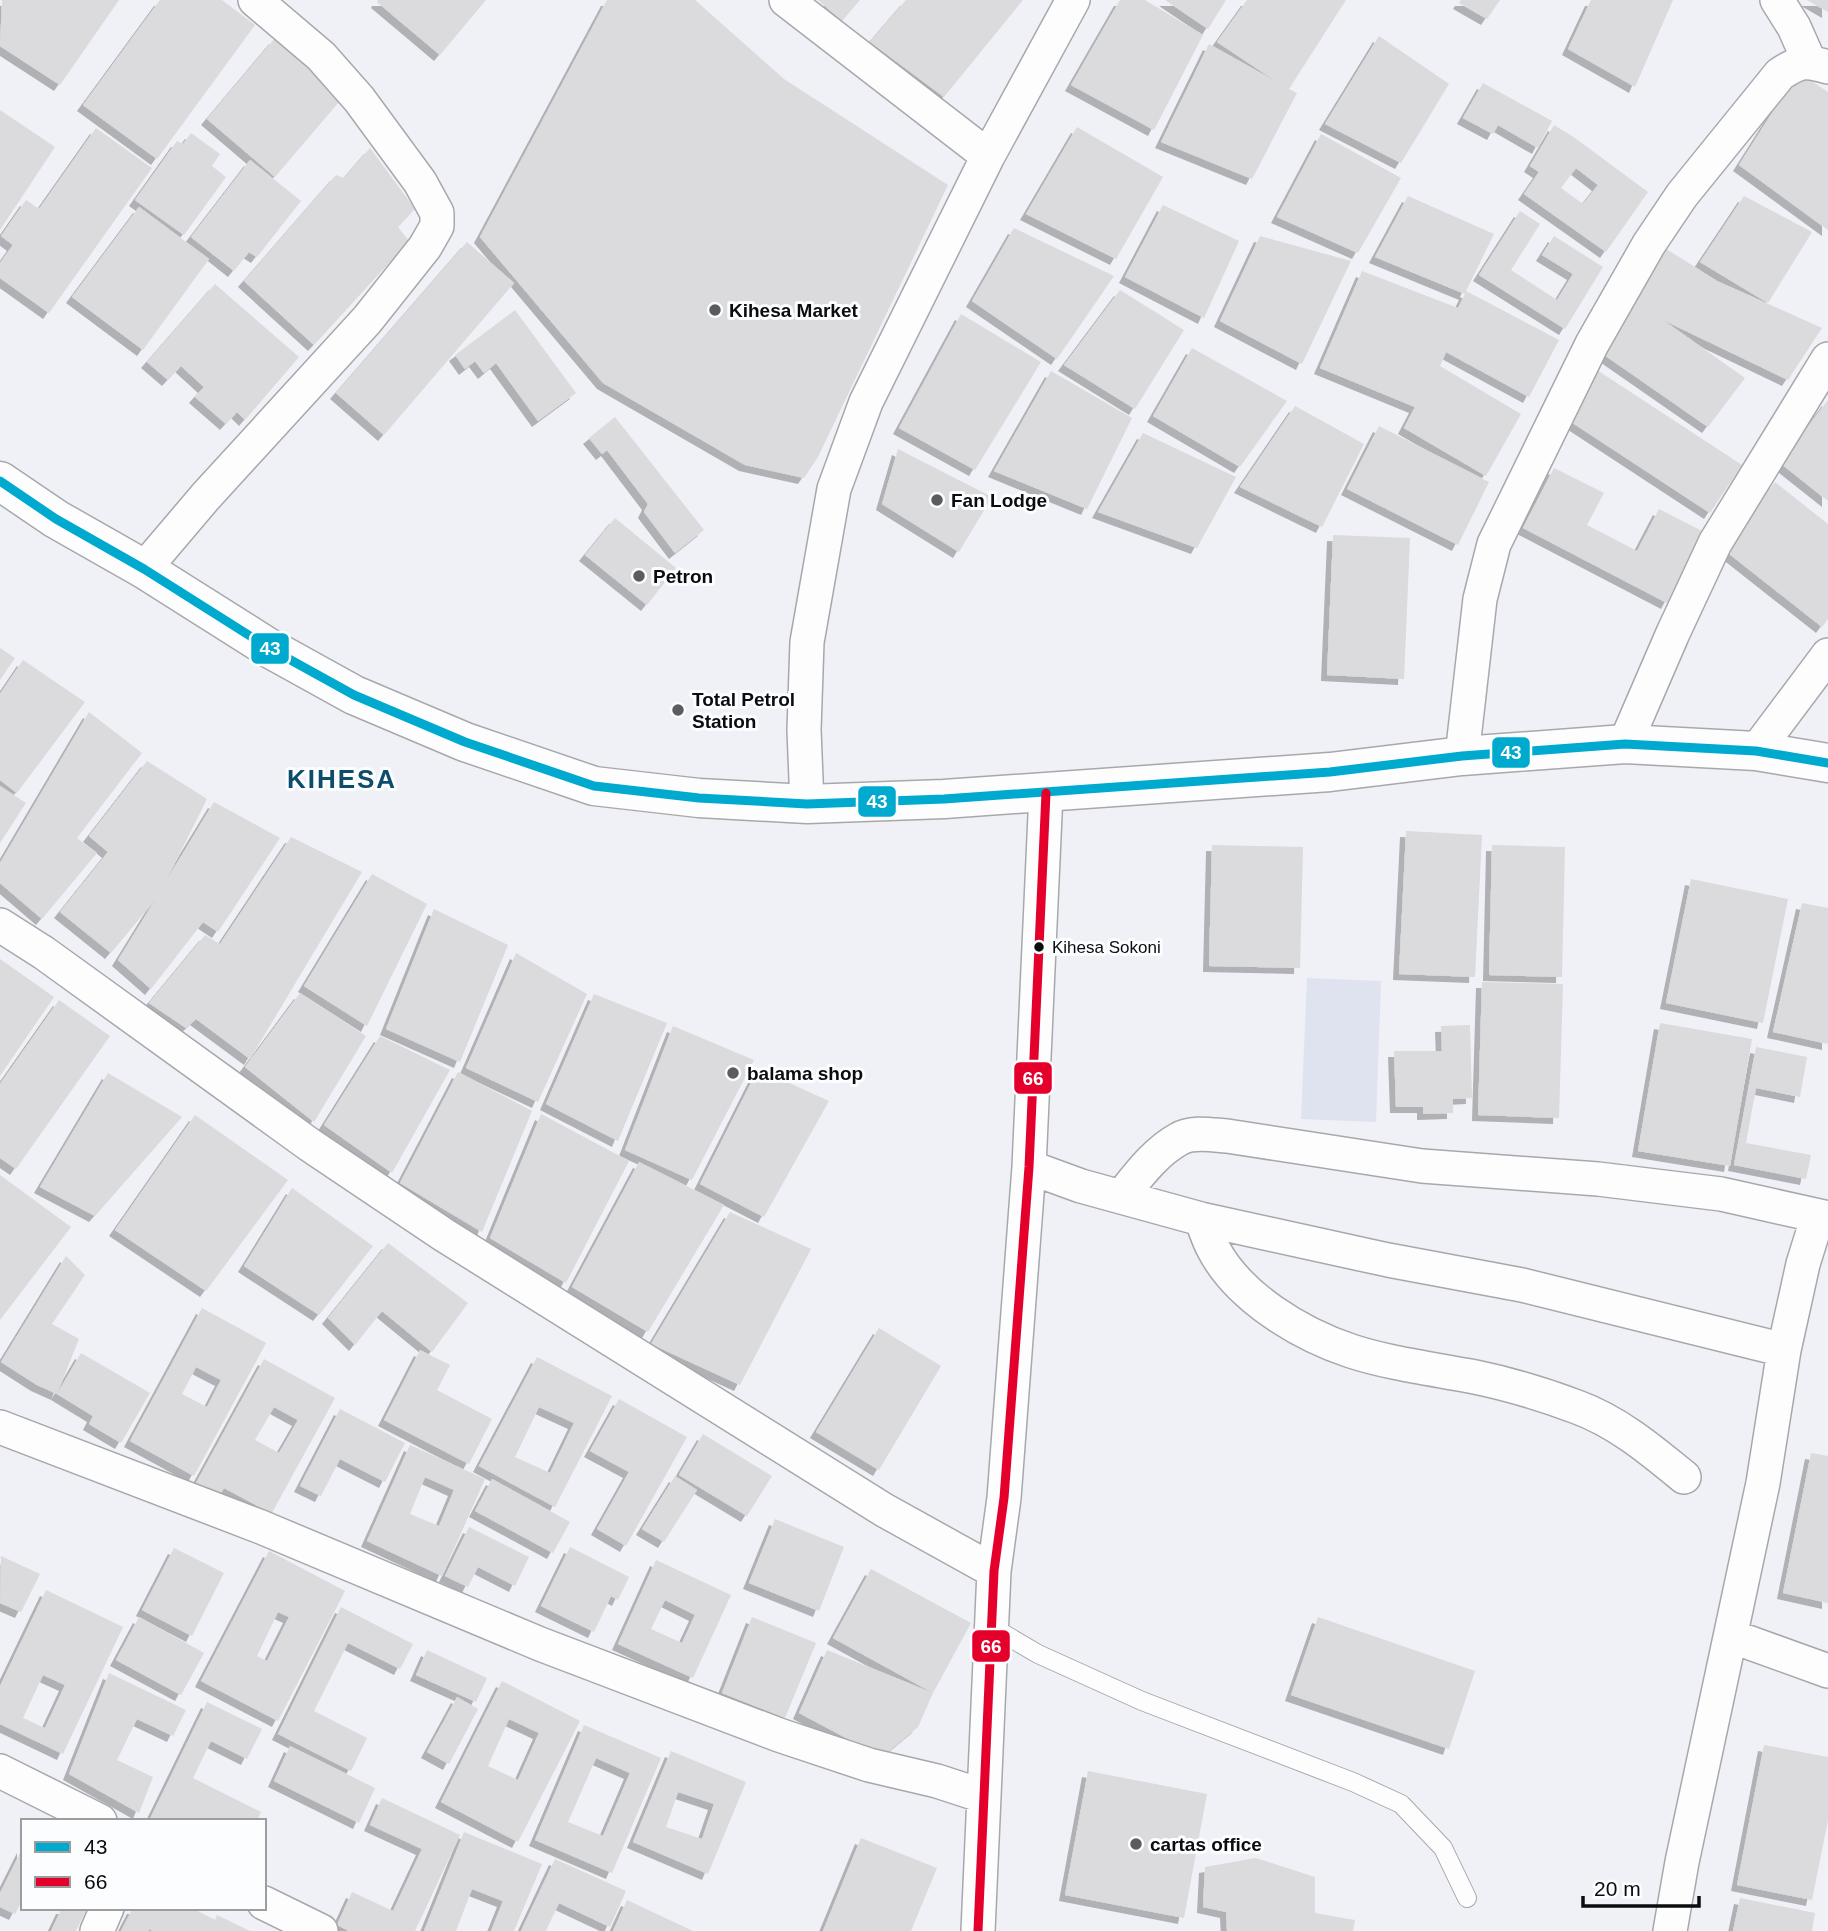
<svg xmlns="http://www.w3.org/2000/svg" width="1828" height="1931" font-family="Arial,sans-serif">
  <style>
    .built { fill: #dfe3ef }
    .building { fill: #dbdadc; fill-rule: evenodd; filter: url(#shadow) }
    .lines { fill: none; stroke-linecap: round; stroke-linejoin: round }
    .service-casing { stroke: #a7a8ac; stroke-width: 20 }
    .minor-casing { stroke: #a7a8ac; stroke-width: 36 }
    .trunk-casing { stroke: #a7a8ac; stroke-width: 41 }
    .service { stroke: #fdfdfe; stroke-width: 18 }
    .minor { stroke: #fdfdfe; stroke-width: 33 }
    .trunk { stroke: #fdfdfe; stroke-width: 38 }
    .bus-1-casing { stroke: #fcfdff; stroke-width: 14 }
    .bus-2-casing { stroke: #fcfdff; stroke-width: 14 }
    .bus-1 { stroke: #00a9ce; stroke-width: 9 }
    .bus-2 { stroke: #e4002b; stroke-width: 9 }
    .poi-dot { fill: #5b5c60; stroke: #fcfdff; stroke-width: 2.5 }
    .bus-dot { fill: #0b0c0f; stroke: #fcfdff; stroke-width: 2.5 }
    .labels { text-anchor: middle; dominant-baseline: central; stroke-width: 6; stroke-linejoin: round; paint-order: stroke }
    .bus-label { font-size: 17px; fill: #0b0c0f; stroke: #fcfdff; text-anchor: start }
    .poi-label { font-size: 19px; font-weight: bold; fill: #0b0c0f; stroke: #fcfdff; text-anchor: start }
    .district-label { font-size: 26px; font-weight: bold; letter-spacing: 2px; fill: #0e4c6c; stroke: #fcfdff }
    .line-badge { stroke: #fcfdff; stroke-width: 2.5 }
    .badge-label { font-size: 19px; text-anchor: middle; font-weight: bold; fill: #fff }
  </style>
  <defs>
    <filter id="shadow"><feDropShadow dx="-6" dy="6" stdDeviation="0" flood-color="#0004"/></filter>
  </defs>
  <rect width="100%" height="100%" fill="#eff1f6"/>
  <!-- built -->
  <path class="built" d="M 1307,978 L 1381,981 L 1376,1122 L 1301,1119 Z"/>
  <!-- building -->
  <path class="building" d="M 2,0 L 119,0 L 60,85 L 0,46 Z
    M 160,0 L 222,0 L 255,25 L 157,159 L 83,105 Z
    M 378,0 L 486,0 L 440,55 L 377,2 Z
    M 607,0 L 695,0 L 784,79 L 948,185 L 818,457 L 804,478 L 745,465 L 603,383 L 480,237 Z
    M 818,0 L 860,0 L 842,21 Z
    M 906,0 L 1023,0 L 944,97 L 870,42 Z
    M 1120,0 L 1145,0 L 1203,35 L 1154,130 L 1071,85 Z
    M 1165,0 L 1226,0 L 1208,29 Z
    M 1247,0 L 1346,0 L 1289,89 L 1297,93 L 1252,179 L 1161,142 L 1209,44 L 1277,82 L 1217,42 Z
    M 1461,0 L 1500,0 L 1487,19 L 1459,3 Z
    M 1591,0 L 1673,0 L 1635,87 L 1568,49 Z
    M 1807,0 L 1828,0 L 1828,12 Z
    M 1379,36 L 1449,84 L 1401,163 L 1325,124 Z
    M 275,38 L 344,96 L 275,177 L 207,119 Z
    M 1798,72 L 1828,92 L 1828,230 L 1739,165 Z
    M 1483,83 L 1552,121 L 1538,148 L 1498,125 L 1493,134 L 1463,118 Z
    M 0,110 L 55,147 L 0,230 Z
    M 1554,125 L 1575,138 L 1648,192 L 1606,252 L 1524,194 L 1539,172 L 1530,166 ZM 1576,168 L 1598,185 L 1583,204 L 1561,188 Z
    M 1077,127 L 1163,177 L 1116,259 L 1026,214 Z
    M 96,128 L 152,168 L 49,313 L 0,278 L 0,263 L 13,245 L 1,236 L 26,200 L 39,209 Z
    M 191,133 L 220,154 L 212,166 L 226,177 L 184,235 L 135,200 L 177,141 L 183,144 Z
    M 1321,134 L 1401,178 L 1358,253 L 1277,217 Z
    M 370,148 L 415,209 L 398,227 L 409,241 L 314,345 L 244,281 L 336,175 L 344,178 Z
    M 250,160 L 301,201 L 257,257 L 249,252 L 234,271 L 191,237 Z
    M 1408,196 L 1494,234 L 1466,291 L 1559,340 L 1529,397 L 1446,352 L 1440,366 L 1521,414 L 1486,476 L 1404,428 L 1415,407 L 1320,368 L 1362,271 L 1458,308 L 1465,294 L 1375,257 Z
    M 1744,196 L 1812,232 L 1768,303 L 1700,262 Z
    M 1163,205 L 1239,241 L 1204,318 L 1125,277 Z
    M 139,207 L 209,259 L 143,350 L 72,297 Z
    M 1520,211 L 1540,224 L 1511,270 L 1557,300 L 1573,274 L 1542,255 L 1554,236 L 1603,267 L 1565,329 L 1479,275 Z
    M 1014,228 L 1114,276 L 1057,359 L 972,301 Z
    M 1260,236 L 1351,261 L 1302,364 L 1220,321 Z
    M 467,242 L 514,283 L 384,435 L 336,393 Z
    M 1660,245 L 1717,281 L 1822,328 L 1788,380 L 1663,320 L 1745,378 L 1708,427 L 1600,352 Z
    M 215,284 L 299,357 L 245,420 L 237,412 L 226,424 L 195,397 L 204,387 L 181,366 L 168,380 L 147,362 Z
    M 1120,290 L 1184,330 L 1135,409 L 1064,365 Z
    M 515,310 L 576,393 L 538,421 L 496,363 L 484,373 L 475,361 L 465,369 L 455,355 Z
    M 961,314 L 1041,362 L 975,470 L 899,428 Z
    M 1192,348 L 1287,401 L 1240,467 L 1153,416 Z
    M 1597,370 L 1742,465 L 1710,513 L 1565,418 Z
    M 1051,371 L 1132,418 L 1087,509 L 994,471 Z
    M 1828,400 L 1828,501 L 1780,463 Z
    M 1295,406 L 1364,444 L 1322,527 L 1240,487 Z
    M 615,417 L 704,530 L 675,553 L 644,512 L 648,504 L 607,450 L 602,454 L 589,438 Z
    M 1379,426 L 1489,482 L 1458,545 L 1347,489 Z
    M 1143,433 L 1236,477 L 1197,548 L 1098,512 Z
    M 898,449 L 992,497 L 959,552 L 882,504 Z
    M 1554,468 L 1604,493 L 1587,525 L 1637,551 L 1659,509 L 1704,532 L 1667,603 L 1523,528 Z
    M 1775,482 L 1828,524 L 1828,619 L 1822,627 L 1723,549 Z
    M 615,518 L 676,568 L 647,605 L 585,555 Z
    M 1333,535 L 1410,538 L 1404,679 L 1327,675 Z
    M 0,648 L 15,658 L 0,680 Z
    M 23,660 L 85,702 L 17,793 L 0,780 L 0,694 Z
    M 89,712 L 142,753 L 77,838 L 97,853 L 42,919 L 0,883 L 0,863 Z
    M 147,761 L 207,799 L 166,881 L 214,802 L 280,838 L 218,932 L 203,922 L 151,989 L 118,960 L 155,900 L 111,953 L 60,912 L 108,852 L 89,836 Z
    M 0,786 L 26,803 L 0,843 Z
    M 1406,831 L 1482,835 L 1475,977 L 1399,974 Z
    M 291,837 L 362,872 L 250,1059 L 196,1019 L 186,1028 L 149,1003 L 205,935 L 220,944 Z
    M 1212,845 L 1303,847 L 1300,968 L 1209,966 Z
    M 1492,845 L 1565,847 L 1562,977 L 1489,975 Z
    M 372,874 L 427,904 L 367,1026 L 304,986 Z
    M 1691,879 L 1788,899 L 1763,1023 L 1666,1003 Z
    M 1802,903 L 1828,908 L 1828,1044 L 1773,1032 Z
    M 434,909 L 508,945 L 460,1062 L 386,1029 Z
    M 516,953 L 587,994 L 538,1102 L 466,1068 Z
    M 0,959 L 54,997 L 0,1076 Z
    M 1482,982 L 1563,984 L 1559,1118 L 1478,1115 Z
    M 300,993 L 366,1036 L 314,1122 L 245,1067 Z
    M 594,994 L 667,1023 L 618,1141 L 546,1104 Z
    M 59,1000 L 110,1036 L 16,1169 L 0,1158 L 0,1084 Z
    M 1660,1023 L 1752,1039 L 1730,1166 L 1638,1151 Z
    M 1470,1025 L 1472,1098 L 1453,1099 L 1453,1113 L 1423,1114 L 1423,1107 L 1396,1107 L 1394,1051 L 1442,1051 L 1441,1026 Z
    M 673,1026 L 754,1060 L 692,1180 L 625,1150 Z
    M 380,1036 L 450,1070 L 392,1173 L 324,1125 Z
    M 1756,1047 L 1807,1057 L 1800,1097 L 1756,1088 L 1746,1143 L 1811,1155 L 1806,1179 L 1734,1165 Z
    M 758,1069 L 829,1101 L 764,1217 L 700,1184 Z
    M 458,1072 L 532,1111 L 482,1232 L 400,1183 Z
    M 108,1073 L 182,1117 L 95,1216 L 40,1187 Z
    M 541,1114 L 629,1161 L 566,1283 L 490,1238 Z
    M 195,1115 L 288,1180 L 206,1291 L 115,1230 Z
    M 639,1162 L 724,1205 L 648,1332 L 572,1287 Z
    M 0,1175 L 71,1227 L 0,1320 Z
    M 292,1188 L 373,1246 L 319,1315 L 244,1266 Z
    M 730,1212 L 811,1249 L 740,1385 L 651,1344 Z
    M 388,1243 L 468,1303 L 432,1352 L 382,1311 L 355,1345 L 328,1318 Z
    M 66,1256 L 85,1275 L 52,1324 L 79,1339 L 57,1394 L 37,1385 L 1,1362 Z
    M 202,1308 L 266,1343 L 194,1476 L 130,1441 ZM 196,1367 L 221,1380 L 207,1407 L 182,1394 Z
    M 879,1328 L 941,1366 L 879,1470 L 816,1432 Z
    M 420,1350 L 450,1365 L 437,1390 L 492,1419 L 469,1464 L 384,1420 Z
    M 81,1353 L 150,1393 L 121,1443 L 89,1424 L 93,1416 L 57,1394 Z
    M 537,1357 L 612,1396 L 555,1507 L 479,1466 ZM 539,1407 L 574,1423 L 550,1473 L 515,1457 Z
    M 264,1359 L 335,1398 L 268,1520 L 252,1511 L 256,1505 L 224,1488 L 219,1496 L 196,1483 ZM 274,1407 L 298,1420 L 279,1453 L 255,1440 Z
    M 619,1399 L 687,1437 L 626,1546 L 597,1529 L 629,1472 L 590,1451 Z
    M 340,1409 L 405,1443 L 385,1482 L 340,1459 L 321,1496 L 300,1486 Z
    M 703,1434 L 772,1476 L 747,1516 L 679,1475 Z
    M 410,1445 L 485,1479 L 442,1576 L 367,1541 ZM 425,1477 L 454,1490 L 439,1526 L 410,1514 Z
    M 1811,1453 L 1828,1456 L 1828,1603 L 1783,1593 Z
    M 675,1476 L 697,1490 L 664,1542 L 642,1529 Z
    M 492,1479 L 570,1522 L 553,1553 L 475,1511 Z
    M 775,1519 L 844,1547 L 819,1611 L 749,1583 Z
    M 469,1527 L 529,1557 L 515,1586 L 478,1567 L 468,1587 L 445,1576 Z
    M 570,1547 L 629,1577 L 618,1600 L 611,1596 L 594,1632 L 541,1606 Z
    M 174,1548 L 224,1573 L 192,1636 L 142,1610 Z
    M 269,1551 L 345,1591 L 278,1721 L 201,1681 ZM 278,1612 L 289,1617 L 267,1661 L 257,1656 Z
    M 1,1556 L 40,1574 L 21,1612 L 0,1603 Z
    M 656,1560 L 731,1595 L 693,1678 L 618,1644 ZM 665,1600 L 695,1615 L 682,1643 L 651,1629 Z
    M 871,1569 L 971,1623 L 933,1693 L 833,1638 Z
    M 46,1590 L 123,1627 L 63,1754 L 0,1724 L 0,1686 ZM 43,1675 L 65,1685 L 45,1728 L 23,1718 Z
    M 341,1607 L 413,1644 L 400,1669 L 348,1643 L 314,1711 L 367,1738 L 351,1771 L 278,1734 Z
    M 139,1617 L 204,1653 L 181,1695 L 116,1660 Z
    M 752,1617 L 816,1643 L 785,1718 L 722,1693 Z
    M 1318,1617 L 1475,1671 L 1449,1749 L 1291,1695 Z
    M 427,1650 L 487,1678 L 476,1702 L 416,1675 Z
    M 827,1650 L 933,1693 L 918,1727 L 882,1757 L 799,1713 Z
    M 109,1673 L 186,1710 L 173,1736 L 137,1719 L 117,1760 L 153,1777 L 139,1813 L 69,1774 Z
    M 502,1681 L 580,1721 L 518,1842 L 441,1802 ZM 509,1719 L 539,1733 L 518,1780 L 488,1766 Z
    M 457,1697 L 478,1709 L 449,1764 L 427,1752 Z
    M 207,1702 L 262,1729 L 247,1759 L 211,1741 L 193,1778 L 261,1812 L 257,1821 L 149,1821 Z
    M 584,1725 L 661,1758 L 612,1873 L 535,1840 ZM 596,1758 L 630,1773 L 603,1836 L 568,1822 Z
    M 1764,1745 L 1828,1757 L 1828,1820 L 1812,1900 L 1737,1885 Z
    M 290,1746 L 375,1788 L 359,1823 L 274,1781 Z
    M 671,1751 L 746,1782 L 708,1874 L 633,1842 ZM 678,1792 L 714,1804 L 702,1839 L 666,1827 Z
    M 1088,1771 L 1207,1794 L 1184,1918 L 1065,1895 Z
    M 382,1798 L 460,1835 L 415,1931 L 349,1931 L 337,1925 L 352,1892 L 393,1911 L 422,1849 L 370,1825 Z
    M 464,1832 L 542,1864 L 514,1931 L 491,1931 L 503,1901 L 472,1889 L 456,1931 L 424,1931 Z
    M 861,1838 L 937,1868 L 911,1931 L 823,1931 Z
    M 23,1847 L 23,1899 L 15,1914 L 0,1907 L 0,1893 Z
    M 1256,1858 L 1315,1877 L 1315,1913 L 1355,1920 L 1353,1931 L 1227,1931 L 1226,1912 L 1203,1907 L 1205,1867 Z
    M 555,1859 L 626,1891 L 610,1927 L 559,1903 L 546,1931 L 521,1931 Z
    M 1740,1898 L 1815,1913 L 1812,1931 L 1733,1931 Z
    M 627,1900 L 693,1931 L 613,1931 Z
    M 62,1908 L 87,1908 L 76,1931 L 51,1931 Z
    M 133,1908 L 192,1908 L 215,1920 L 217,1915 L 250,1931 L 153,1931 L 149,1929 L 148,1931 L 121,1931 Z"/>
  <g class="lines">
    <defs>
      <path id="service" d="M 992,1627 L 1038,1654 L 1142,1701 L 1353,1782 L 1401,1804 L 1443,1848 L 1467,1898"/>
      <path id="minor" d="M 786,0 L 988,156
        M 1777,0 L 1794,27 L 1809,61
        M 144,569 L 206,496 L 367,320 L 425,247 L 437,226 L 437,213 L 420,182 L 359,99 L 321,56 L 255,0
        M 1625,744 L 1673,633 L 1715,543 L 1828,359
        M 1756,751 L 1828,655
        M 1462,756 L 1480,599 L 1494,544 L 1592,344 L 1649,244 L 1682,195 L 1780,74 C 1800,61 1805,60 1828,67
        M 807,804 L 804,730 L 807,642 L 834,489 L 866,402 L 988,156 L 1073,0
        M 0,925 L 44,953 L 310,1145 L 444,1235 L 884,1510 L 994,1571
        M 1029,1167 L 1081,1186 L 1201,1219 L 1388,1260 L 1522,1285 L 1784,1350
        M 1121,1197 C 1137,1177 1155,1152 1179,1139 C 1192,1131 1212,1135 1227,1136 L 1422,1166 L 1598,1179 L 1721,1194 L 1828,1218
        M 1201,1219 C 1205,1228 1208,1239 1213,1248 C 1238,1297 1300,1334 1351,1351 C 1391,1364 1434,1369 1475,1377 C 1509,1384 1545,1395 1577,1407 C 1618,1422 1651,1450 1684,1477
        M 0,1427 L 261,1527 L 540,1644 L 779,1735 L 869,1765 L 937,1781 L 983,1796
        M 1731,1636 L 1828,1671
        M 0,1771 L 100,1821
        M 264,1903 L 321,1931
        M 97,1931 L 107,1908
        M 978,1931 L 994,1571 L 1004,1498 L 1029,1167 L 1046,793
        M 1670,1931 L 1682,1862 L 1763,1483 L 1784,1350 L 1803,1264 L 1818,1216"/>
      <path id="trunk" d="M 0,481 L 56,519 L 144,569 L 269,648 L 354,695 L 465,742 L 594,786 L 699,798 L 807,804 L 944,799 L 1330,772 L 1462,756 L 1625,744 L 1756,751 L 1828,763"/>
    </defs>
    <!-- service casing -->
    <use href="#service" class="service-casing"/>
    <!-- minor casing -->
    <use href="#minor" class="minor-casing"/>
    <!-- trunk casing -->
    <use href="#trunk" class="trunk-casing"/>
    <!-- service -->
    <use href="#service" class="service"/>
    <!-- minor -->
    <use href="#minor" class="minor"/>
    <!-- trunk -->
    <use href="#trunk" class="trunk"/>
    <defs>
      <path id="bus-1" d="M 0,481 L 56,519 L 144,569 L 269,648 L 354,695 L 465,742 L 594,786 L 699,798 L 807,804 L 944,799 L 1330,772 L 1462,756 L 1625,744 L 1756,751 L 1828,763"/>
      <path id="bus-2" d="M 978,1931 L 994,1571 L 1004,1498 L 1029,1167 L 1046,793"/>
    </defs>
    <!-- bus-1 casing -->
    <use href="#bus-1" class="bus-1-casing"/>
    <!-- bus-2 casing -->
    <use href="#bus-2" class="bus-2-casing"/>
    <!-- bus-1 -->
    <use href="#bus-1" class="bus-1"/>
    <!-- bus-2 -->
    <use href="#bus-2" class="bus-2"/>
  </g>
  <!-- markers -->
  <g class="poi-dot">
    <circle cx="715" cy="310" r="7"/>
    <circle cx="937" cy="500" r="7"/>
    <circle cx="639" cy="576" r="7"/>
    <circle cx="678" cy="710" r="7"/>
    <circle cx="733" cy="1073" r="7"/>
    <circle cx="1136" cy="1844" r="7"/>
  </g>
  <circle class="bus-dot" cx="1039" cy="947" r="6"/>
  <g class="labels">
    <!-- bus labels -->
    <g class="bus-label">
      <text x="1052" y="947">Kihesa Sokoni</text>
    </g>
    <!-- poi labels -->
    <g class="poi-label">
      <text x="729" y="310">Kihesa Market</text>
      <text x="951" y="500">Fan Lodge</text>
      <text x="653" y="576">Petron</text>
      <text x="692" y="699">Total Petrol<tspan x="692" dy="22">Station</tspan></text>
      <text x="747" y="1073">balama shop</text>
      <text x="1150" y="1844">cartas office</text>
    </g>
    <!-- district labels -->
    <g class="district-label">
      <text x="342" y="779">KIHESA</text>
    </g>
  </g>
  <g class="line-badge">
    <rect x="250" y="632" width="40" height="33" rx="7" fill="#00a9ce"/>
    <rect x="1491" y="736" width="40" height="33" rx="7" fill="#00a9ce"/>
    <rect x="857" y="785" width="40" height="33" rx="7" fill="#00a9ce"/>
    <rect x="1013" y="1061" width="40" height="34" rx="7" fill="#e4002b"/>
    <rect x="971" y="1629" width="40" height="34" rx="7" fill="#e4002b"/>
  </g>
  <g class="badge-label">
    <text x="270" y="655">43</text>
    <text x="1511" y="759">43</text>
    <text x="877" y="808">43</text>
    <text x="1033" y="1085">66</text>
    <text x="991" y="1653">66</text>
  </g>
  <!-- legend -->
  <rect x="21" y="1819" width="245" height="91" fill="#fcfdff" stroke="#9c9d9f" stroke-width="2"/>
  <rect x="35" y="1842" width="35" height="10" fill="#00a9ce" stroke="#9c9d9f" stroke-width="2"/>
  <text x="84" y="1854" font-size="21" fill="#0b0c0f">43</text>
  <rect x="35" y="1877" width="35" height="10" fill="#e4002b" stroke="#9c9d9f" stroke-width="2"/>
  <text x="84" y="1889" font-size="21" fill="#0b0c0f">66</text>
  <!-- scale -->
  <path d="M1583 1896v10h116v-10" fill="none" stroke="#0b0c0f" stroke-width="3.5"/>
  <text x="1594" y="1896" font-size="21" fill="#0b0c0f" stroke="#fcfdff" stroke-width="5" paint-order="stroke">20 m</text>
</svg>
